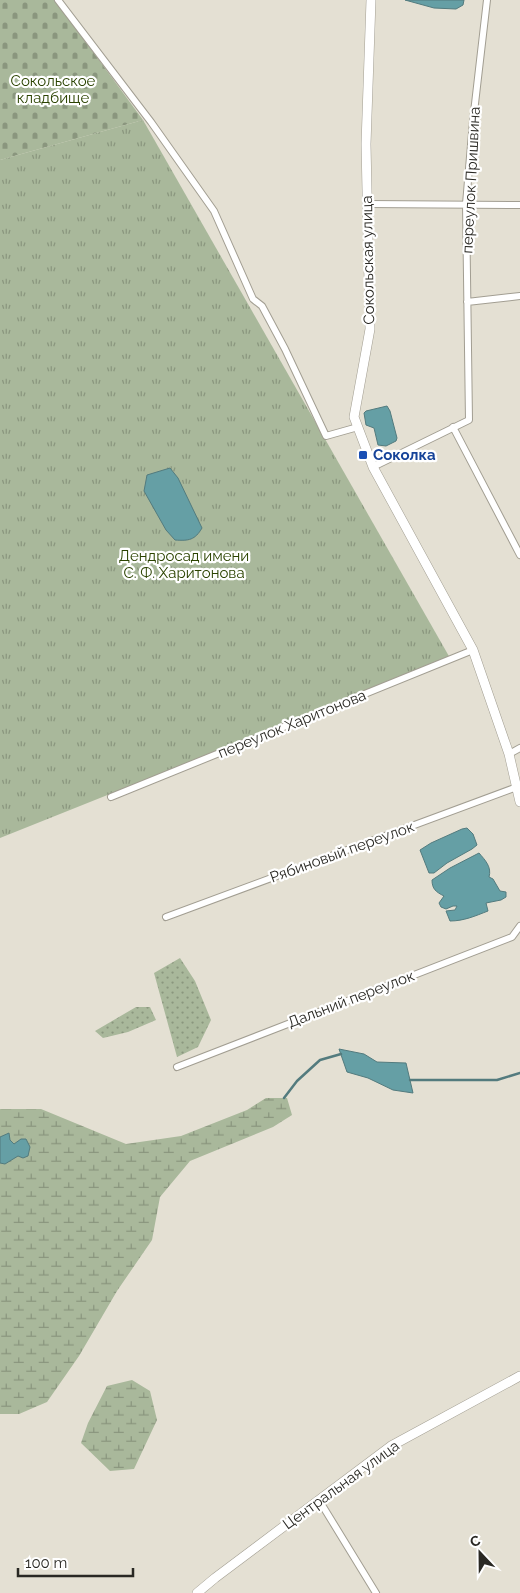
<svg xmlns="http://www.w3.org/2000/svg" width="520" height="1593" font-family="Raleway,sans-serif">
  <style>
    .grass { fill: url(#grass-dots) }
    .wetland { fill: url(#wetland-marsh) }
    .cemetery { fill: url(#cemetery-stones) }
    .park { fill: url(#park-tufts) }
    .water { fill: #659fa5; stroke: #537b7e }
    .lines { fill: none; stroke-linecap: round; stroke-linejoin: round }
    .stream { stroke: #537b7e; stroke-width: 2.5 }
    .street-casing { stroke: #a29e92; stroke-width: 8 }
    .secondary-casing { stroke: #a29e92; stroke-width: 10 }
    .street { stroke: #fff; stroke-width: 6 }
    .secondary { stroke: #fff; stroke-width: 9 }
    .transit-dot { fill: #1a4fb4; stroke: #fff; stroke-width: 2 }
    .labels { text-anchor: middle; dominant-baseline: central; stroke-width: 4.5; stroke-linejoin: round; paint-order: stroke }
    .park-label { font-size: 15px; fill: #2b4301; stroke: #fff }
    .street-label { font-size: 15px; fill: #292823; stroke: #fff }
    .transit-label { font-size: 15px; font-weight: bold; fill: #164399; stroke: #fff; text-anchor: start }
  </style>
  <defs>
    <pattern id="grass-dots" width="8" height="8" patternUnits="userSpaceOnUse" patternTransform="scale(1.25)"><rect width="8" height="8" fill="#a9b89b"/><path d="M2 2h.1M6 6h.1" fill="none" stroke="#8a967e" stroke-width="1.8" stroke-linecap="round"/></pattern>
    <pattern id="wetland-marsh" width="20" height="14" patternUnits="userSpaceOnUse" patternTransform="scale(1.25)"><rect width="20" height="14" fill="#a9b89b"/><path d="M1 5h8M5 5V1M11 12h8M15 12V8" fill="none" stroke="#8a967e"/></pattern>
    <pattern id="cemetery-stones" width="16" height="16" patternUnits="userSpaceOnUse" patternTransform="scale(1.25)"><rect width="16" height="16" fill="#a9b89b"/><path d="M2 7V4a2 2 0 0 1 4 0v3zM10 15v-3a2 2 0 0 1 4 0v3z" fill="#8a967e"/></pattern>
    <pattern id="park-tufts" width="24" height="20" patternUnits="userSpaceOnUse" patternTransform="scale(1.25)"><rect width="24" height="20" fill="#a9b89b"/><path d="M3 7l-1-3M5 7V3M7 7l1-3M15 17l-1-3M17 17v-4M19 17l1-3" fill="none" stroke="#8a967e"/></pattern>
  </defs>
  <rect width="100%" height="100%" fill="#e4e0d3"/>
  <!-- grass -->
  <path class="grass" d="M 180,958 L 195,981 L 211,1020 L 198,1047 L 177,1057 L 154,973 Z
    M 136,1007 L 150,1007 L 156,1020 L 128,1032 L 103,1038 L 95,1031 Z"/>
  <!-- wetland -->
  <path class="wetland" d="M 266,1098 L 287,1098 L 292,1115 L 273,1127 L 190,1161 L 160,1197 L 152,1240 L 117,1291 L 79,1356 L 47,1402 L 19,1414 L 0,1414 L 0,1109 L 41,1109 L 126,1144 L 181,1136 L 247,1110 Z
    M 132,1380 L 150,1391 L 157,1420 L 134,1469 L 110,1471 L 81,1443 L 88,1423 L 107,1386 Z"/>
  <!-- cemetery -->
  <path class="cemetery" d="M 0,0 L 55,0 L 143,120 L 0,160 Z"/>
  <!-- park -->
  <path class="park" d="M 143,120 L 450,658 L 0,838 L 0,160 Z"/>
  <!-- water -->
  <path class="water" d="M 405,0 L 464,0 L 463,5 L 456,9 L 434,8 Z
    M 387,406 L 390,411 L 397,438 L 396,441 L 386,446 L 378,445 L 374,428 L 366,425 L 364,413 L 366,411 Z
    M 170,468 L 178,478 L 202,528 C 195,540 189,541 175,540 L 166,530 L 144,491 L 147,475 Z
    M 467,828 L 473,834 L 477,845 L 472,849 L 447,863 L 434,873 L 429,873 L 420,850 L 431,843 L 462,829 Z
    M 479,853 C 485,860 492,867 489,877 L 493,879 L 500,891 L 506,892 L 506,897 L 501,900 L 486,903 L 488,911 C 475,916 464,921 450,921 L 446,911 L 455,910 L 457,906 L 453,906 L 446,909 L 441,907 L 439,903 L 444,896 C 436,892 432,889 432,880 L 450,868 Z
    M 339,1049 L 364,1054 L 377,1062 L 406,1063 L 413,1093 L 393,1090 L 368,1078 L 347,1072 Z
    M 9,1133 L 10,1140 L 14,1144 L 21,1139 L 26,1139 L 30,1147 L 28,1156 L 23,1158 L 18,1156 L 5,1164 L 0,1163 L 0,1137 Z"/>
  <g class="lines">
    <!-- stream -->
    <path class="stream" d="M 410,1080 L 497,1080 L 520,1073
      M 284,1098 L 297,1081 L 320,1060 L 341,1054"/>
    <defs>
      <path id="street" d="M 58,0 L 151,122 L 214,211 L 253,299 L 262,306 L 285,349 L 326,436 L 358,427
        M 368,204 L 520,205
        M 467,302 L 520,296
        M 453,427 L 520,555
        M 373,467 L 469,420 L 466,204 L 473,121 L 487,0
        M 509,754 L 520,748
        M 111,797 L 473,650
        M 166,917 L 517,787
        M 177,1067 L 512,937 L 520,926
        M 319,1500 L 376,1593"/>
      <path id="secondary" d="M 371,0 L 366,144 L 370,329 L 354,417 L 373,467 L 473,650 L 509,754 L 520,802
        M 197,1593 L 215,1578 L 391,1446 L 520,1376"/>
    </defs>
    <!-- street casing -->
    <use href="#street" class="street-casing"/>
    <!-- secondary casing -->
    <use href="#secondary" class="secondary-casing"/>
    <!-- street -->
    <use href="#street" class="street"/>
    <!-- secondary -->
    <use href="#secondary" class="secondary"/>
  </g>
  <!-- markers -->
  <rect class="transit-dot" x="358" y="450" width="10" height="10" rx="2.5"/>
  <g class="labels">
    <!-- park labels -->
    <g class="park-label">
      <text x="53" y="81">Сокольское<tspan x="53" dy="17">кладбище</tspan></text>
      <text x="184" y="556">Дендросад имени<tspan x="184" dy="17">С. Ф. Харитонова</tspan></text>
    </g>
    <!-- street labels -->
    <g class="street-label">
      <text transform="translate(471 180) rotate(-87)">переулок Пришвина</text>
      <text transform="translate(368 260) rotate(-91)">Сокольская улица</text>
      <text transform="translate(292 724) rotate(-22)">переулок Харитонова</text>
      <text transform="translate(342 852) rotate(-20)">Рябиновый переулок</text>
      <text transform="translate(351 999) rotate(-21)">Дальний переулок</text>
      <text transform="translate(341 1485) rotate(-36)">Центральная улица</text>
    </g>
    <!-- transit labels -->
    <g class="transit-label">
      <text x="373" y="455">Соколка</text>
    </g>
  </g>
  <!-- north arrow -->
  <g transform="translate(480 1553) rotate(338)" stroke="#ffffff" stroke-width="4" paint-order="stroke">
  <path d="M0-4L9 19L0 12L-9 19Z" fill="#292823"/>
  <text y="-8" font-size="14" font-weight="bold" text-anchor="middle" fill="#292823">С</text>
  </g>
  <!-- scale -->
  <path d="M18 1568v8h115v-8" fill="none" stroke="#292823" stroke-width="2.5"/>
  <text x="25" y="1568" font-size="15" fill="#292823" stroke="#ffffff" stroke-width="4" paint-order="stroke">100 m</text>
</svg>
